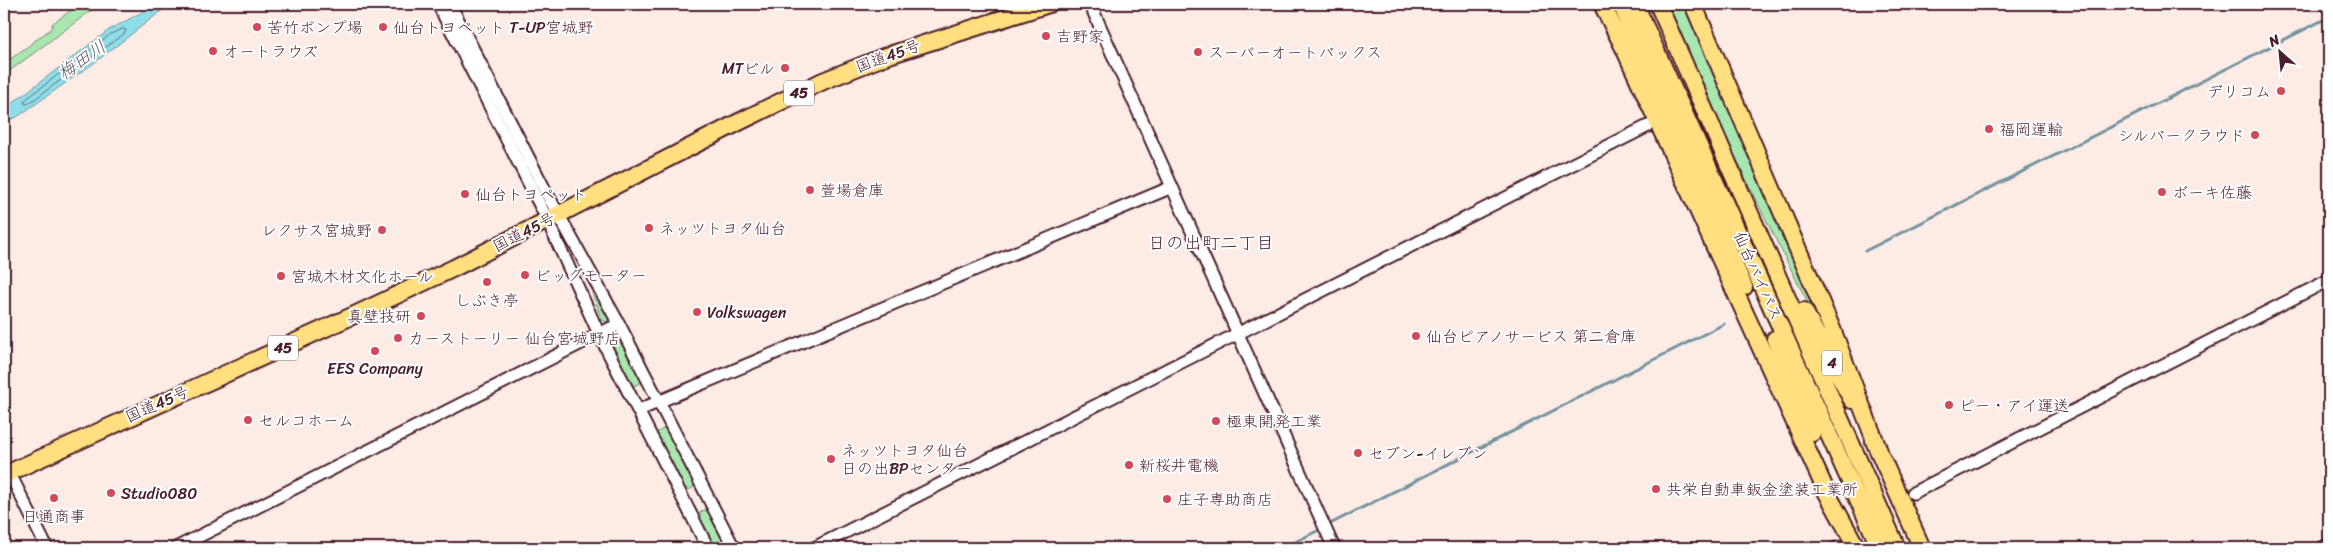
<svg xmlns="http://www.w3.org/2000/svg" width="2333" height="552" font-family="Sriracha,'Klee One',sans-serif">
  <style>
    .green { fill: #a8e7af; stroke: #79836d }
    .water { fill: #8edeea; stroke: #73929e }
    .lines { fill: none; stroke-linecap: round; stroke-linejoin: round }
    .shore { stroke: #656b77; stroke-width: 1 }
    .stream { stroke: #73929e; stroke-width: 3 }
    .minor-casing { stroke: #4a1f2b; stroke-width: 15 }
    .highway-casing { stroke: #4a1f2b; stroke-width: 20 }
    .minor { stroke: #fff; stroke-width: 11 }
    .highway { stroke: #ffdf80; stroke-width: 16 }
    .poi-dot { fill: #d1495b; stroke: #fff; stroke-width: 2 }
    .labels { text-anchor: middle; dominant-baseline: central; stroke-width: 4; stroke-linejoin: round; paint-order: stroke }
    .shield { fill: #fff; stroke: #80626b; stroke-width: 1 }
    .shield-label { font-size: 15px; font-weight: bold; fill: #4a1f2b }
    .poi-label { font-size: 16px; fill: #4a1f2b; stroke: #fff; text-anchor: start }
    .street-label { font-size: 16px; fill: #4a1f2b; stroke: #fff }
    .water-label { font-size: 18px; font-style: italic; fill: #5e5864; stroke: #fff }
    .neighbourhood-label { font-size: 18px; fill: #4a1f2b; stroke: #fff }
  </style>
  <rect width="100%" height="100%" fill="#fcece5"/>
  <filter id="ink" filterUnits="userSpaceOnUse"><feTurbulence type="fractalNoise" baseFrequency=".02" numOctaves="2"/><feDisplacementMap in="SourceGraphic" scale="10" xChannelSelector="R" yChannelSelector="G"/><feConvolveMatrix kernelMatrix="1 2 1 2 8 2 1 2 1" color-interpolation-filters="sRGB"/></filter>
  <g filter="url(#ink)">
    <!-- green -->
    <path class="green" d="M 80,4 L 100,4 L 4,75 L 4,64 L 52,28 L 52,24 Z
      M 1664,4 L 1688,4 L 1828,328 L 1822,330 C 1766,222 1713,114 1664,4 Z
      M 592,293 L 594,293 L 609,317 L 607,322 L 602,320 Z
      M 615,333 L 619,335 L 642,382 L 632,387 L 609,342 L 609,337 Z
      M 666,427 L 694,482 L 694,487 L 689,490 L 684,487 L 656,433 Z
      M 703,510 L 709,512 L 728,548 L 714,548 L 700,518 L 700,513 Z"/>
    <!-- water -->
    <path class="water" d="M 157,4 L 167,4 L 164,9 L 94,63 L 17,117 L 4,122 L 4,107 L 15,101 L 109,30 Z"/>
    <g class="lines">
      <!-- shore -->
      <path class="shore" d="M 123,29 L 126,30 L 125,33 L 28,104 L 24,103 L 25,100 L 111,34 Z"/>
      <!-- stream -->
      <path class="stream" d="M 1865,251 L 2329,17
        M 1330,524 L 1724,324
        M 1283,548 L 1317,531"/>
      <defs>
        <path id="minor" d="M 438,4 L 544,213 L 599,334 L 708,548
          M 450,4 L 546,192 L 619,324 L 734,548
          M 1090,4 L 1334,548
          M 639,410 L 1172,187
          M 9,472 L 47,548
          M 1913,493 L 2329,280
          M 176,548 L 619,324
          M 814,548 L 1648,126
          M 1836,548 L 1839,547
          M 2322,548 L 2329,545"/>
        <path id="highway" d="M 1602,4 L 1624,48 L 1827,493 L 1857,548
          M 1621,4 L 1744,287
          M 1635,4 L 1880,548
          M 1658,4 L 1897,548
          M 1693,4 L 1832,329 L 1879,451
          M 1804,311 L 1852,400
          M 1775,339 L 1812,433
          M 1874,441 L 1922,548
          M 4,475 L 363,311 L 454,268 L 739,122 L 823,81 L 886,56 L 1049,4"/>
      </defs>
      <!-- minor casing -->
      <use href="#minor" class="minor-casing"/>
      <!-- highway casing -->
      <use href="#highway" class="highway-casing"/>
      <!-- minor -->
      <use href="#minor" class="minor"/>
      <!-- highway -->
      <use href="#highway" class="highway"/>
    </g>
  </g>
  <!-- markers -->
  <g class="poi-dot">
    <circle cx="257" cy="27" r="5"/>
    <circle cx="383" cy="27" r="5"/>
    <circle cx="1046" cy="36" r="5"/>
    <circle cx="213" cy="51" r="5"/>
    <circle cx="1198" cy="52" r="5"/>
    <circle cx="785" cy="68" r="5"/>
    <circle cx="2281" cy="91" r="5"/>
    <circle cx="1989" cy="129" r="5"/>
    <circle cx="2255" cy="135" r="5"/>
    <circle cx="810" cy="190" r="5"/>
    <circle cx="2162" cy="192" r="5"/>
    <circle cx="465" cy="194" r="5"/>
    <circle cx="649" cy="228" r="5"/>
    <circle cx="382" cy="230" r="5"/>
    <circle cx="525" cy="275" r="5"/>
    <circle cx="281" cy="276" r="5"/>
    <circle cx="487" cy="282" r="5"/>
    <circle cx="697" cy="312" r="5"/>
    <circle cx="421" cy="316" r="5"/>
    <circle cx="1416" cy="336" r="5"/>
    <circle cx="398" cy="338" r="5"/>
    <circle cx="375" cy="351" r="5"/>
    <circle cx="1949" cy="405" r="5"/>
    <circle cx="248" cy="420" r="5"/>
    <circle cx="1216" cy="421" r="5"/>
    <circle cx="1358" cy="453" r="5"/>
    <circle cx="831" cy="459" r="5"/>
    <circle cx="1129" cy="465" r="5"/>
    <circle cx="1656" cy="489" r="5"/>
    <circle cx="111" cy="493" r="5"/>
    <circle cx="54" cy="498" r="5"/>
    <circle cx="1167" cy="499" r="5"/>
  </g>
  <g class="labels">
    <!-- shield labels -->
    <g class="shield">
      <rect x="784" y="80.5" width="30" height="25" rx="4"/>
      <rect x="268" y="335.5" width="30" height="25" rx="4"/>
      <rect x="1822" y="350.5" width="20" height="25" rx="4"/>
    </g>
    <g class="shield-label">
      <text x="799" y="93">45</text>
      <text x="283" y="348">45</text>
      <text x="1832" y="363">4</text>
    </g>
    <!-- poi labels -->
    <g class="poi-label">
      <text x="267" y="27">苦竹ポンプ場</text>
      <text x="393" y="27">仙台トヨペット T-UP宮城野</text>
      <text x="1056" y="36">吉野家</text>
      <text x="223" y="51">オートラウズ</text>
      <text x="1208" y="52">スーパーオートバックス</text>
      <text x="775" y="68" text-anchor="end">MTビル</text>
      <text x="2271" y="91" text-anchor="end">デリコム</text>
      <text x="1999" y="129">福岡運輸</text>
      <text x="2245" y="135" text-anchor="end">シルバークラウド</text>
      <text x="820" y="190">萱場倉庫</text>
      <text x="2172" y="192">ボーキ佐藤</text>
      <text x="475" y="194">仙台トヨペット</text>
      <text x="659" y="228">ネッツトヨタ仙台</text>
      <text x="372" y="230" text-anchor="end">レクサス宮城野</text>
      <text x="535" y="275">ビッグモーター</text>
      <text x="291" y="276">宮城木材文化ホール</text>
      <text x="487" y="300" text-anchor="middle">しぶき亭</text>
      <text x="707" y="312">Volkswagen</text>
      <text x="411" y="316" text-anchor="end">真壁技研</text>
      <text x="1426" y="336">仙台ピアノサービス 第二倉庫</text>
      <text x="408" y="338">カーストーリー 仙台宮城野店</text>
      <text x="375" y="368" text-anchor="middle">EES Company</text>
      <text x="1959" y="405">ピー・アイ運送</text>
      <text x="258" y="420">セルコホーム</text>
      <text x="1226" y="421">極東開発工業</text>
      <text x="841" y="450">ネッツトヨタ仙台<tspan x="841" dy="18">日の出BPセンター</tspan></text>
      <text x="1368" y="453">セブン-イレブン</text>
      <text x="1139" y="465">新桜井電機</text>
      <text x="1666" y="489">共栄自動車鈑金塗装工業所</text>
      <text x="121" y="493">Studio080</text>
      <text x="1177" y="499">庄子専助商店</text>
      <text x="54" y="516" text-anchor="middle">日通商事</text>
    </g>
    <!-- street labels -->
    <g class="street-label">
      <text transform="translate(888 56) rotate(-20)">国道45号</text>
      <text transform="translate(524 232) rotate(-27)">国道45号</text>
      <text transform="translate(1758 276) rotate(66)">仙台バイパス</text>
      <text transform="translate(157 404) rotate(-24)">国道45号</text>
    </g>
    <!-- water labels -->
    <g class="water-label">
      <text transform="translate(82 60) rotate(-35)">梅田川</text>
    </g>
    <!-- neighbourhood labels -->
    <g class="neighbourhood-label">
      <text x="1211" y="243">日の出町二丁目</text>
    </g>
  </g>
  <!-- margin -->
  <rect width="2333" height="552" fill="none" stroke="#fff" stroke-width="20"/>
  <rect x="10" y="10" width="2313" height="532" fill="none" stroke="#4a1f2b" stroke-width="2" filter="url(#ink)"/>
  <!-- north arrow -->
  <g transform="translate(2280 52) rotate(333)" stroke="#ffffff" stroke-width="4" paint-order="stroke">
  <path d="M0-4L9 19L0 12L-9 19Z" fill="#4a1f2b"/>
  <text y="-8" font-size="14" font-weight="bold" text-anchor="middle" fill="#4a1f2b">N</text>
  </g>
</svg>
